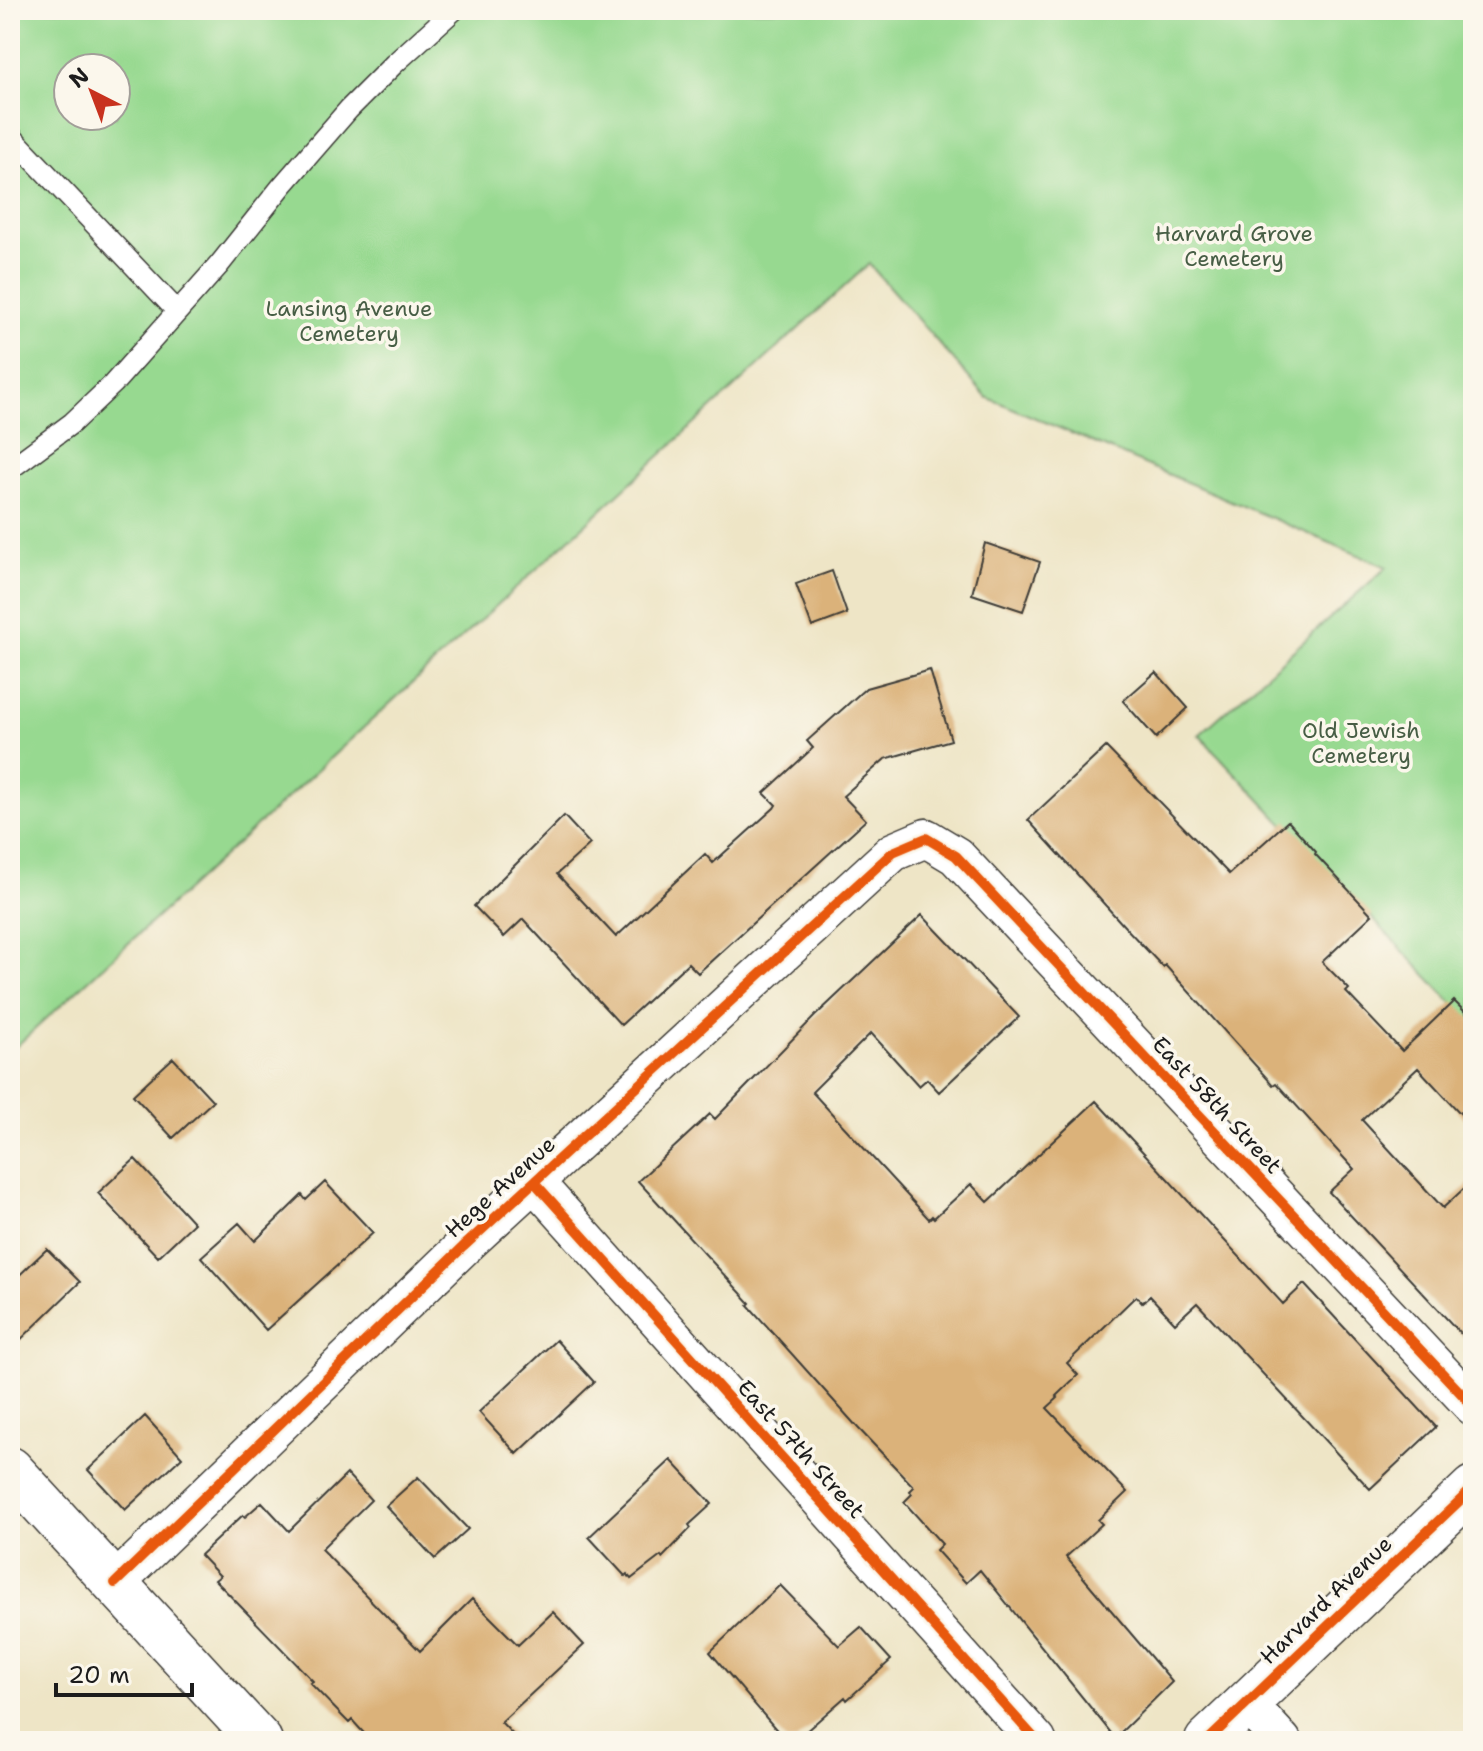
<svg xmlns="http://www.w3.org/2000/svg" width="1483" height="1751" font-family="'Shantell Sans',sans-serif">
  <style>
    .green { fill: #97d990; stroke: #5a7a56; stroke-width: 2; fill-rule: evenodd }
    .building { fill: #dbb27a }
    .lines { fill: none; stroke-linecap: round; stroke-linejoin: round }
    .service-casing { stroke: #3c3a36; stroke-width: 23 }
    .minor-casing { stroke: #3c3a36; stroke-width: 41 }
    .tertiary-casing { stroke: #3c3a36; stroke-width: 47 }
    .secondary-casing { stroke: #3c3a36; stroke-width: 47 }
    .service { stroke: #fff; stroke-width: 20 }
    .minor { stroke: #fff; stroke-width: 38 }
    .tertiary { stroke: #fff; stroke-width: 44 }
    .secondary { stroke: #fff; stroke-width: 44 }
    .cycleway-casing { stroke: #fbf7ec; stroke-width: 15 }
    .cycleway { stroke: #e8590c; stroke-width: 10 }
    .labels { text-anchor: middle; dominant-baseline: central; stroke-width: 7; stroke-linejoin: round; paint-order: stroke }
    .park-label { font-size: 22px; fill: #475e45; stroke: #fbf7ec }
    .street-label { font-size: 22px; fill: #1c1c1c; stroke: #fbf7ec }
  </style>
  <rect width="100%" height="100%" fill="#fbf7ec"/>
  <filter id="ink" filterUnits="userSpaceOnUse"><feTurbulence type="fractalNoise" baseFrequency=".0125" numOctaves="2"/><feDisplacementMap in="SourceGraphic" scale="16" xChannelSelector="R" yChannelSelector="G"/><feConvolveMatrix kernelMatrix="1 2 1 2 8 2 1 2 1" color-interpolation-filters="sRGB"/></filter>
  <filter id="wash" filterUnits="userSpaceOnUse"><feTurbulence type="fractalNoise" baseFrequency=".006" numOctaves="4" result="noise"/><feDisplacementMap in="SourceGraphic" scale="32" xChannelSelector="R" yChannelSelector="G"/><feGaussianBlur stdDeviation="1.8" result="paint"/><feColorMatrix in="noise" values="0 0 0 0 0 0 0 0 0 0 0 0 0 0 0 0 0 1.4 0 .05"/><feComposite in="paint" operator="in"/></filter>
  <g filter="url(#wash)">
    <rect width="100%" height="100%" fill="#eee5c6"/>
    <!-- green -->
    <path class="green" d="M 10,10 L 1473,10 L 1473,1025 L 1199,735 L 1387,567 L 986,397 L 869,264 L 10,1052 ZM 68,68 L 116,68 L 116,116 L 68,116 Z"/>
    <g id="blocks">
      <!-- building -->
      <path class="building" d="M 985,543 L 1040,562 L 1023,611 L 972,594 Z
        M 832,571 L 847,614 L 812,627 L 796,584 Z
        M 930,670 L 951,740 L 885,759 L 843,796 L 866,820 L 698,973 L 688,963 L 621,1025 L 523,919 L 504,937 L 474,906 L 564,816 L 590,844 L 557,874 L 616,937 L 705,854 L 713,863 L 774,808 L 776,805 L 764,793 L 813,748 L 807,741 L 866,688 Z
        M 1156,672 L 1188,708 L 1156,738 L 1123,701 Z
        M 1106,747 L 1229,874 L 1288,821 L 1316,852 L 1315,854 L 1372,915 L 1322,962 L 1349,989 L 1346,992 L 1402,1051 L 1454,1001 L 1473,1020 L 1473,1127 L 1418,1068 L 1362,1120 L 1443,1208 L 1473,1180 L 1473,1347 L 1329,1192 L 1354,1169 L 1276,1083 L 1273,1085 L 1165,965 L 1163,967 L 1125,927 L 1028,820 Z
        M 922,915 L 1019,1017 L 939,1092 L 927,1079 L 919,1086 L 871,1033 L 812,1092 L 929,1219 L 932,1216 L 934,1218 L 971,1184 L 988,1202 L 1096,1101 L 1283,1304 L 1304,1284 L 1436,1427 L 1370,1489 L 1197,1303 L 1175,1323 L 1150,1296 L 1142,1303 L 1136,1296 L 1067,1363 L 1078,1375 L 1056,1396 L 1058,1398 L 1047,1408 L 1127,1492 L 1098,1520 L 1102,1524 L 1066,1557 L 1172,1682 L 1115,1738 L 980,1570 L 966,1583 L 936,1550 L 942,1544 L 904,1502 L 912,1494 L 910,1491 L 914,1487 L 858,1428 L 748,1305 L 750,1303 L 638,1181 L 710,1114 L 715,1119 L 815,1016 Z
        M 173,1058 L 213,1101 L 173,1138 L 133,1095 Z
        M 135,1159 L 194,1223 L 158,1257 L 98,1193 Z
        M 325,1182 L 373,1233 L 266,1330 L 201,1257 L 239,1223 L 255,1241 L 302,1195 L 306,1200 Z
        M 47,1249 L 80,1282 L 10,1350 L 10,1284 Z
        M 556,1340 L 594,1382 L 517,1454 L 479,1412 Z
        M 145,1416 L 182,1457 L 125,1510 L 88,1470 Z
        M 671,1460 L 712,1504 L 689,1525 L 691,1528 L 662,1558 L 661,1556 L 631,1579 L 627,1574 L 625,1576 L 589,1537 Z
        M 347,1474 L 371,1500 L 321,1549 L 420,1651 L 472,1599 L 518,1645 L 553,1612 L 584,1645 L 501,1722 L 519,1741 L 371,1741 L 352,1720 L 349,1723 L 310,1683 L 313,1681 L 215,1580 L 220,1576 L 200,1555 L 243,1515 L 245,1517 L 262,1502 L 289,1531 Z
        M 418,1477 L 468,1529 L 435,1559 L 386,1506 Z
        M 780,1585 L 839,1646 L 861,1627 L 891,1660 L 847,1700 L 845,1697 L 795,1741 L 786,1741 L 710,1652 Z"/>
    </g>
  </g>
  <g filter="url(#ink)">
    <use href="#blocks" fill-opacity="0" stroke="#3c3a36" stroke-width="2"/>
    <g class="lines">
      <defs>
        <path id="service" d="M 10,135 L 177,311
          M 10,469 L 72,423 L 113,384 L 219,265 L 282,186 L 349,109 L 394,64 L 454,10"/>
        <path id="minor" d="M 535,1183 L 1037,1741
          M 115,1583 L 463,1247 L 893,852 L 926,838 L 956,856 L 1473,1406
          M 1247,1703 L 1282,1741"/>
        <path id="tertiary" d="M 10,1469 L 260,1741"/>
        <path id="secondary" d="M 1207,1741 L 1473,1488"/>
      </defs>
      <!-- service casing -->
      <use href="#service" class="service-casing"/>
      <!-- minor casing -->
      <use href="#minor" class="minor-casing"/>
      <!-- tertiary casing -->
      <use href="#tertiary" class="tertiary-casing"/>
      <!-- secondary casing -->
      <use href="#secondary" class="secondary-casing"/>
      <!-- service -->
      <use href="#service" class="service"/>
      <!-- minor -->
      <use href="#minor" class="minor"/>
      <!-- tertiary -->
      <use href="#tertiary" class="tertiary"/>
      <!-- secondary -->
      <use href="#secondary" class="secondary"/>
      <defs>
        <path id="cycleway" d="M 535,1183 L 1037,1741
          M 115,1583 L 463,1247 L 893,852 L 926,838 L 956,856 L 1473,1406
          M 1207,1741 L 1473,1488"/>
      </defs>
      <!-- cycleway casing -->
      <use href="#cycleway" class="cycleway-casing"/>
      <!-- cycleway -->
      <use href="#cycleway" class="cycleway"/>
    </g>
  </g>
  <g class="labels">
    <!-- park labels -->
    <g class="park-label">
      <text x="1234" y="233">Harvard Grove<tspan x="1234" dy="25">Cemetery</tspan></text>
      <text x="349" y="308">Lansing Avenue<tspan x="349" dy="25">Cemetery</tspan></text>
      <text x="1361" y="730">Old Jewish<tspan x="1361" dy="25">Cemetery</tspan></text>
    </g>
    <!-- street labels -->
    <g class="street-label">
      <text transform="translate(1217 1105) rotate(47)">East 58th Street</text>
      <text transform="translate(500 1187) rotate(-42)">Hege Avenue</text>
      <text transform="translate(801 1449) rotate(48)">East 57th Street</text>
      <text transform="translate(1326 1600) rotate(-44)">Harvard Avenue</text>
    </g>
  </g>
  <!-- margin -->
  <rect width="1483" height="1751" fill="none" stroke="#fbf7ec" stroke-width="40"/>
  <!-- north arrow -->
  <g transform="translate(92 92) rotate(318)"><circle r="38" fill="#fbf7ec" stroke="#a29f99" stroke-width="2"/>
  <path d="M0-6L14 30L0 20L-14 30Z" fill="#c8321e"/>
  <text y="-12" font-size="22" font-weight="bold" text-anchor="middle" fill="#1c1c1c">N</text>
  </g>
  <!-- scale -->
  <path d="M56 1683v12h136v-12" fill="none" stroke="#1c1c1c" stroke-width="4"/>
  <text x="68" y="1683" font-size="24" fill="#1c1c1c" stroke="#fbf7ec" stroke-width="6" paint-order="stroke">20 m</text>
</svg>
